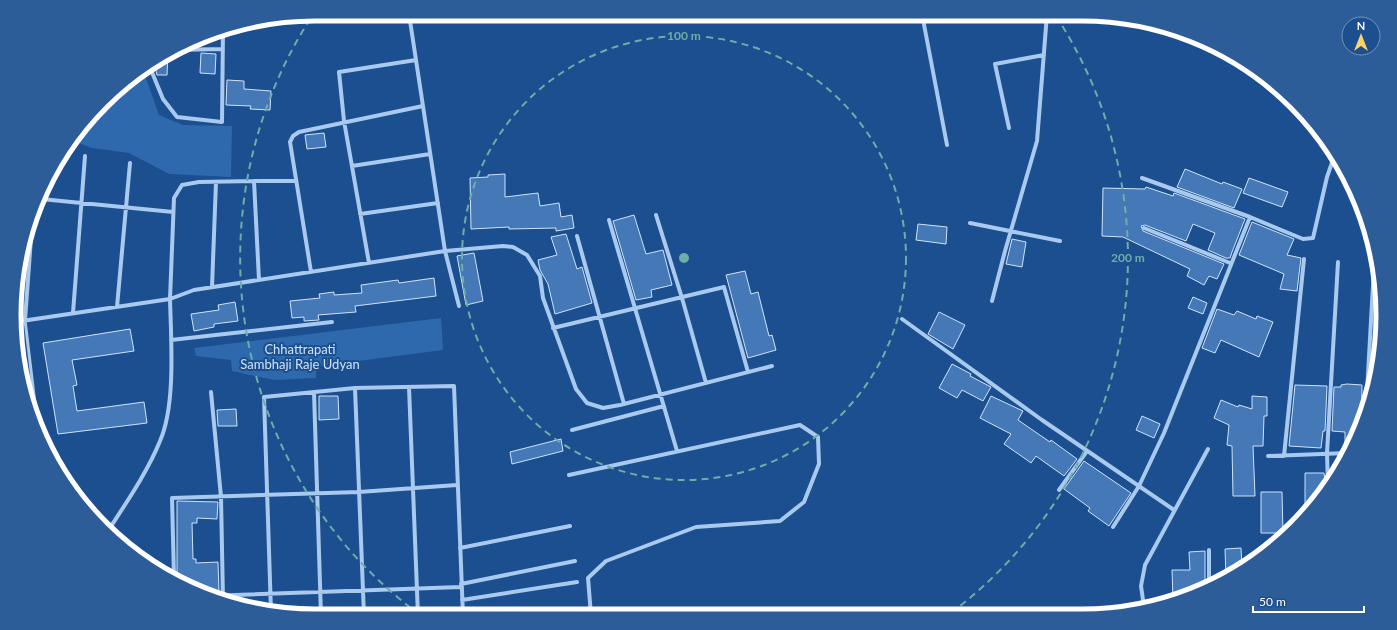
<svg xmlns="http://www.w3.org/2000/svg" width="1397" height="630" font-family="Lato,sans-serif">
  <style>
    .green { fill: #2e69ad }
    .building { fill: #4478b7; stroke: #cfe3fa }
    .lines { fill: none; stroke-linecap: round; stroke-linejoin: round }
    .lane { stroke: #a9c9ee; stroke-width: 3 }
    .street { stroke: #a9c9ee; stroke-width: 4 }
    .ring { fill: none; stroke: #6fada8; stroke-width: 2; stroke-dasharray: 7 5 }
    .labels { text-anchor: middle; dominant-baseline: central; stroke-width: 4; stroke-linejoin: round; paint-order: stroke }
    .park-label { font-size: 13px; fill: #cfe3fa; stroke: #1b4f8f }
    .rim { fill: none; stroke: #fff; stroke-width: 5 }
    .centre { fill: #6fada8; stroke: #1b4f8f; stroke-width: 2 }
    .ring-label { font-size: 12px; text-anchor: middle; font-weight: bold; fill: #6fada8; stroke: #1b4f8f; stroke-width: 4; stroke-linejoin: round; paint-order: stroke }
  </style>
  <rect width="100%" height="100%" fill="#1b4f8f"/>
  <!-- green -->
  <path class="green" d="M 143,70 L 159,115 L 183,125 L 232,126 L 231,177 L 169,174 L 129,153 L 92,148 L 73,141 L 117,89 Z
    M 441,318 L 443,350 L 320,366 L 316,372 L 316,378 L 274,380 L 232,371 L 231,360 L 196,356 L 194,348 Z"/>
  <!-- building -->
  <path class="building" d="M 168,53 L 167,75 L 157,75 L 154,62 Z
    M 201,53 L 216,54 L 215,74 L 200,73 Z
    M 227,80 L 244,81 L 244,89 L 271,91 L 270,110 L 250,109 L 251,106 L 226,105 Z
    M 324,133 L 326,147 L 307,149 L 305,135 Z
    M 1185,169 L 1222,184 L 1223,182 L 1242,189 L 1234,208 L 1177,187 Z
    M 505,174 L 505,197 L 538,193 L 540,206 L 559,203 L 561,217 L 572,215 L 574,228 L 556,231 L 556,228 L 509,229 L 509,227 L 471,229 L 470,178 L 488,177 L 488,175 Z
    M 1249,178 L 1288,192 L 1282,207 L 1243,193 Z
    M 1146,187 L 1173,196 L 1174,193 L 1245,219 L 1232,252 L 1230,258 L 1226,258 L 1208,250 L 1215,233 L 1193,224 L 1186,241 L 1145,225 L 1141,226 L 1143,231 L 1224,264 L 1217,279 L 1209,276 L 1204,285 L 1187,276 L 1190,269 L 1123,237 L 1102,236 L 1103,188 L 1145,189 Z
    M 634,215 L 646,254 L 663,250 L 672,285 L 651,290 L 652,297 L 636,300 L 613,221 Z
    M 1252,222 L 1294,239 L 1287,255 L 1301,258 L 1297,291 L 1280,289 L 1284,274 L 1239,255 Z
    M 918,224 L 947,227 L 946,244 L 916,240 Z
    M 566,234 L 577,269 L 582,267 L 592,303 L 555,314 L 548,284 L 540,270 L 538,260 L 557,255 L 551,237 Z
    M 1012,239 L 1026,242 L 1022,267 L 1006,264 Z
    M 474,253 L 483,301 L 466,305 L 457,256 Z
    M 745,271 L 751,294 L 758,292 L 769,336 L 772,335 L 776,350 L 748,358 L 726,275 Z
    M 434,278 L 436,296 L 355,306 L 356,312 L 318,315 L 319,320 L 304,321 L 304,317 L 292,318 L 290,301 L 320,298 L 319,294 L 334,292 L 334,295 L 362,293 L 361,285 L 398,280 L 399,283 Z
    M 1193,297 L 1207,303 L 1203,314 L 1188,308 Z
    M 235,302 L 238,321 L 214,324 L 214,327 L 194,331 L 191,314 L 219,310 L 218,305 Z
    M 1217,309 L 1234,315 L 1237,311 L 1256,319 L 1257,316 L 1273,322 L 1259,357 L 1221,340 L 1215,353 L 1202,348 Z
    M 939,312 L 965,325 L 953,349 L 928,334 Z
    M 130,329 L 134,351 L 72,360 L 77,385 L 73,386 L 77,411 L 144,402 L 147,423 L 58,434 L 43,343 Z
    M 952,364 L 971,374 L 970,376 L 991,387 L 983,401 L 962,390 L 957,398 L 939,388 Z
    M 1347,384 L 1362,385 L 1361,428 L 1349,450 L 1345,450 L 1345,432 L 1332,431 L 1334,387 L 1341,387 L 1341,385 Z
    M 1295,385 L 1327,386 L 1325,431 L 1323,431 L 1321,448 L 1289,446 Z
    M 319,396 L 338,396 L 339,419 L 319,420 Z
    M 991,396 L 1023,411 L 1018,420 L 1050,442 L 1051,440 L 1077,459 L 1064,476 L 1036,456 L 1031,463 L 1027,460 L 1004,444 L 1011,434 L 980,418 Z
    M 1252,396 L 1267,397 L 1267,416 L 1264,416 L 1263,446 L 1253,446 L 1255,496 L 1233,496 L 1232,446 L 1227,445 L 1229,425 L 1214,418 L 1221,400 L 1238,407 L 1239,405 L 1252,409 Z
    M 236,409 L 237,426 L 218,426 L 217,410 Z
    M 1142,416 L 1160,424 L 1154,438 L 1136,430 Z
    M 561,439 L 563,451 L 512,464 L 510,452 Z
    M 1084,461 L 1131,493 L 1109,526 L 1088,511 L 1090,508 L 1064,489 Z
    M 1305,473 L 1324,473 L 1326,489 L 1321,498 L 1305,514 Z
    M 1261,492 L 1282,492 L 1283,533 L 1261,533 Z
    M 177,501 L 218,502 L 217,519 L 197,518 L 197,523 L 192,523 L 193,559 L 196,559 L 196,563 L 218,562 L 219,591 L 198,592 L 177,579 Z
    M 1241,548 L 1242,567 L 1226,576 L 1225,549 Z
    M 1205,551 L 1205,589 L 1197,593 L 1173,600 L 1172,570 L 1190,570 L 1189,552 Z"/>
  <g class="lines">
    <!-- lane -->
    <path class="lane" d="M 25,320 L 35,404"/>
    <!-- street -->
    <path class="street" d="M 409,14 L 445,251 L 459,306
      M 922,14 L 947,145
      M 174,50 L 223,49
      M 149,65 L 163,99 L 177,117 L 222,122 L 223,29
      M 1009,128 L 995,64 L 1044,55
      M 352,166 L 430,154
      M 1142,178 L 1250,217
      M 254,181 L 199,182 L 182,185 L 174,198 L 170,299 L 194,290 L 445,251 L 503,246 L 513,247 L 527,255 L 540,276 L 543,298 L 576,389 L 587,403 L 603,408 L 620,405 L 772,366
      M 41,199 L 173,212
      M 360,214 L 438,203
      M 656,215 L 682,298 L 706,383
      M 609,220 L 677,451
      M 970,223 L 1060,241
      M 1144,228 L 1230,263
      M 577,236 L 624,404
      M 369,263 L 344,121 L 339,72 L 416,60
      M 311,272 L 290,142 L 293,136 L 299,132 L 423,106
      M 259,280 L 254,181 L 296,181
      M 212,287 L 216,182
      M 992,301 L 1005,251 L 1037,141 L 1047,14
      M 117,307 L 130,163
      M 73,313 L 85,156
      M 902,319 L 1042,420 L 1174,510
      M 25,320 L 32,225
      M 15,322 L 170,299 C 171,339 176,405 160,441 C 148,471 126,503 108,531
      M 553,328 L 724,287 L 748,372
      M 171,340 L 332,322
      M 409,387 L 418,616
      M 355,388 L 364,616
      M 211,392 L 221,497 L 223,600
      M 314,392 L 321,616
      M 1366,410 L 1374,267
      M 572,430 L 664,406
      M 1268,456 L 1347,453
      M 1284,456 L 1304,259
      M 569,475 L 800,425 L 818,437 L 819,464 L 804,502 L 780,521 L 696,527 L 606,561 L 588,578 L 591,615
      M 1328,486 L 1327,453 L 1338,262
      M 1059,490 L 1087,451
      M 1113,527 L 1139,486 L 1164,433 L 1250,217 L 1303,239 L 1313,238 L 1327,177 L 1335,154
      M 460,548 L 570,526
      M 1209,550 L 1209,586
      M 174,577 L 172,498 L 359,492 L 457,485
      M 461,584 L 575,561
      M 208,596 L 461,587
      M 462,600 L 577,582
      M 1144,607 L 1141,586 L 1145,565 L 1208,449
      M 271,612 L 264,397 L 355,388 L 454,386 L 463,616"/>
  </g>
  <!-- distance rings -->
  <g class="ring">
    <circle cx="684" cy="258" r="222"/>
    <path d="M420 615A444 444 0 0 1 312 16M1056 16A444 444 0 0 1 951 613"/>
  </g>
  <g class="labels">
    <!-- park labels -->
    <g class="park-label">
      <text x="300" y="349">Chhattrapati<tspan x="300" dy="15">Sambhaji Raje Udyan</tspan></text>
    </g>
  </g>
  <!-- crop -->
  <path d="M0 0H1397V630H0ZM315 21H1082A294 294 0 0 1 1376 315V315A294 294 0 0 1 1082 609H315A294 294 0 0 1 21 315V315A294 294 0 0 1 315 21Z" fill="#2d5d98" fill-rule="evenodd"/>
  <path class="rim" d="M315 21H1082A294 294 0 0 1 1376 315V315A294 294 0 0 1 1082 609H315A294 294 0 0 1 21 315V315A294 294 0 0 1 315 21Z"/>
  <circle cx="684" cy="258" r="6" class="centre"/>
  <g class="ring-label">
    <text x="684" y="40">100 m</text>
    <text x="1128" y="262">200 m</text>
  </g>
  <!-- north arrow -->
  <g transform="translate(1361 36)"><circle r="19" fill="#1b4f8f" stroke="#7695bc"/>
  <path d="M0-3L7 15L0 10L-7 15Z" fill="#ffd166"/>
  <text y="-6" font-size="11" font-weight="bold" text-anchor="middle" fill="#ffffff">N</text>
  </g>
  <!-- scale -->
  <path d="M1253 606v6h111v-6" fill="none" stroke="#ffffff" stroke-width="2"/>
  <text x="1259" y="606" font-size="12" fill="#ffffff" stroke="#1b4f8f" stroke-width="3" paint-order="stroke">50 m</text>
</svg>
